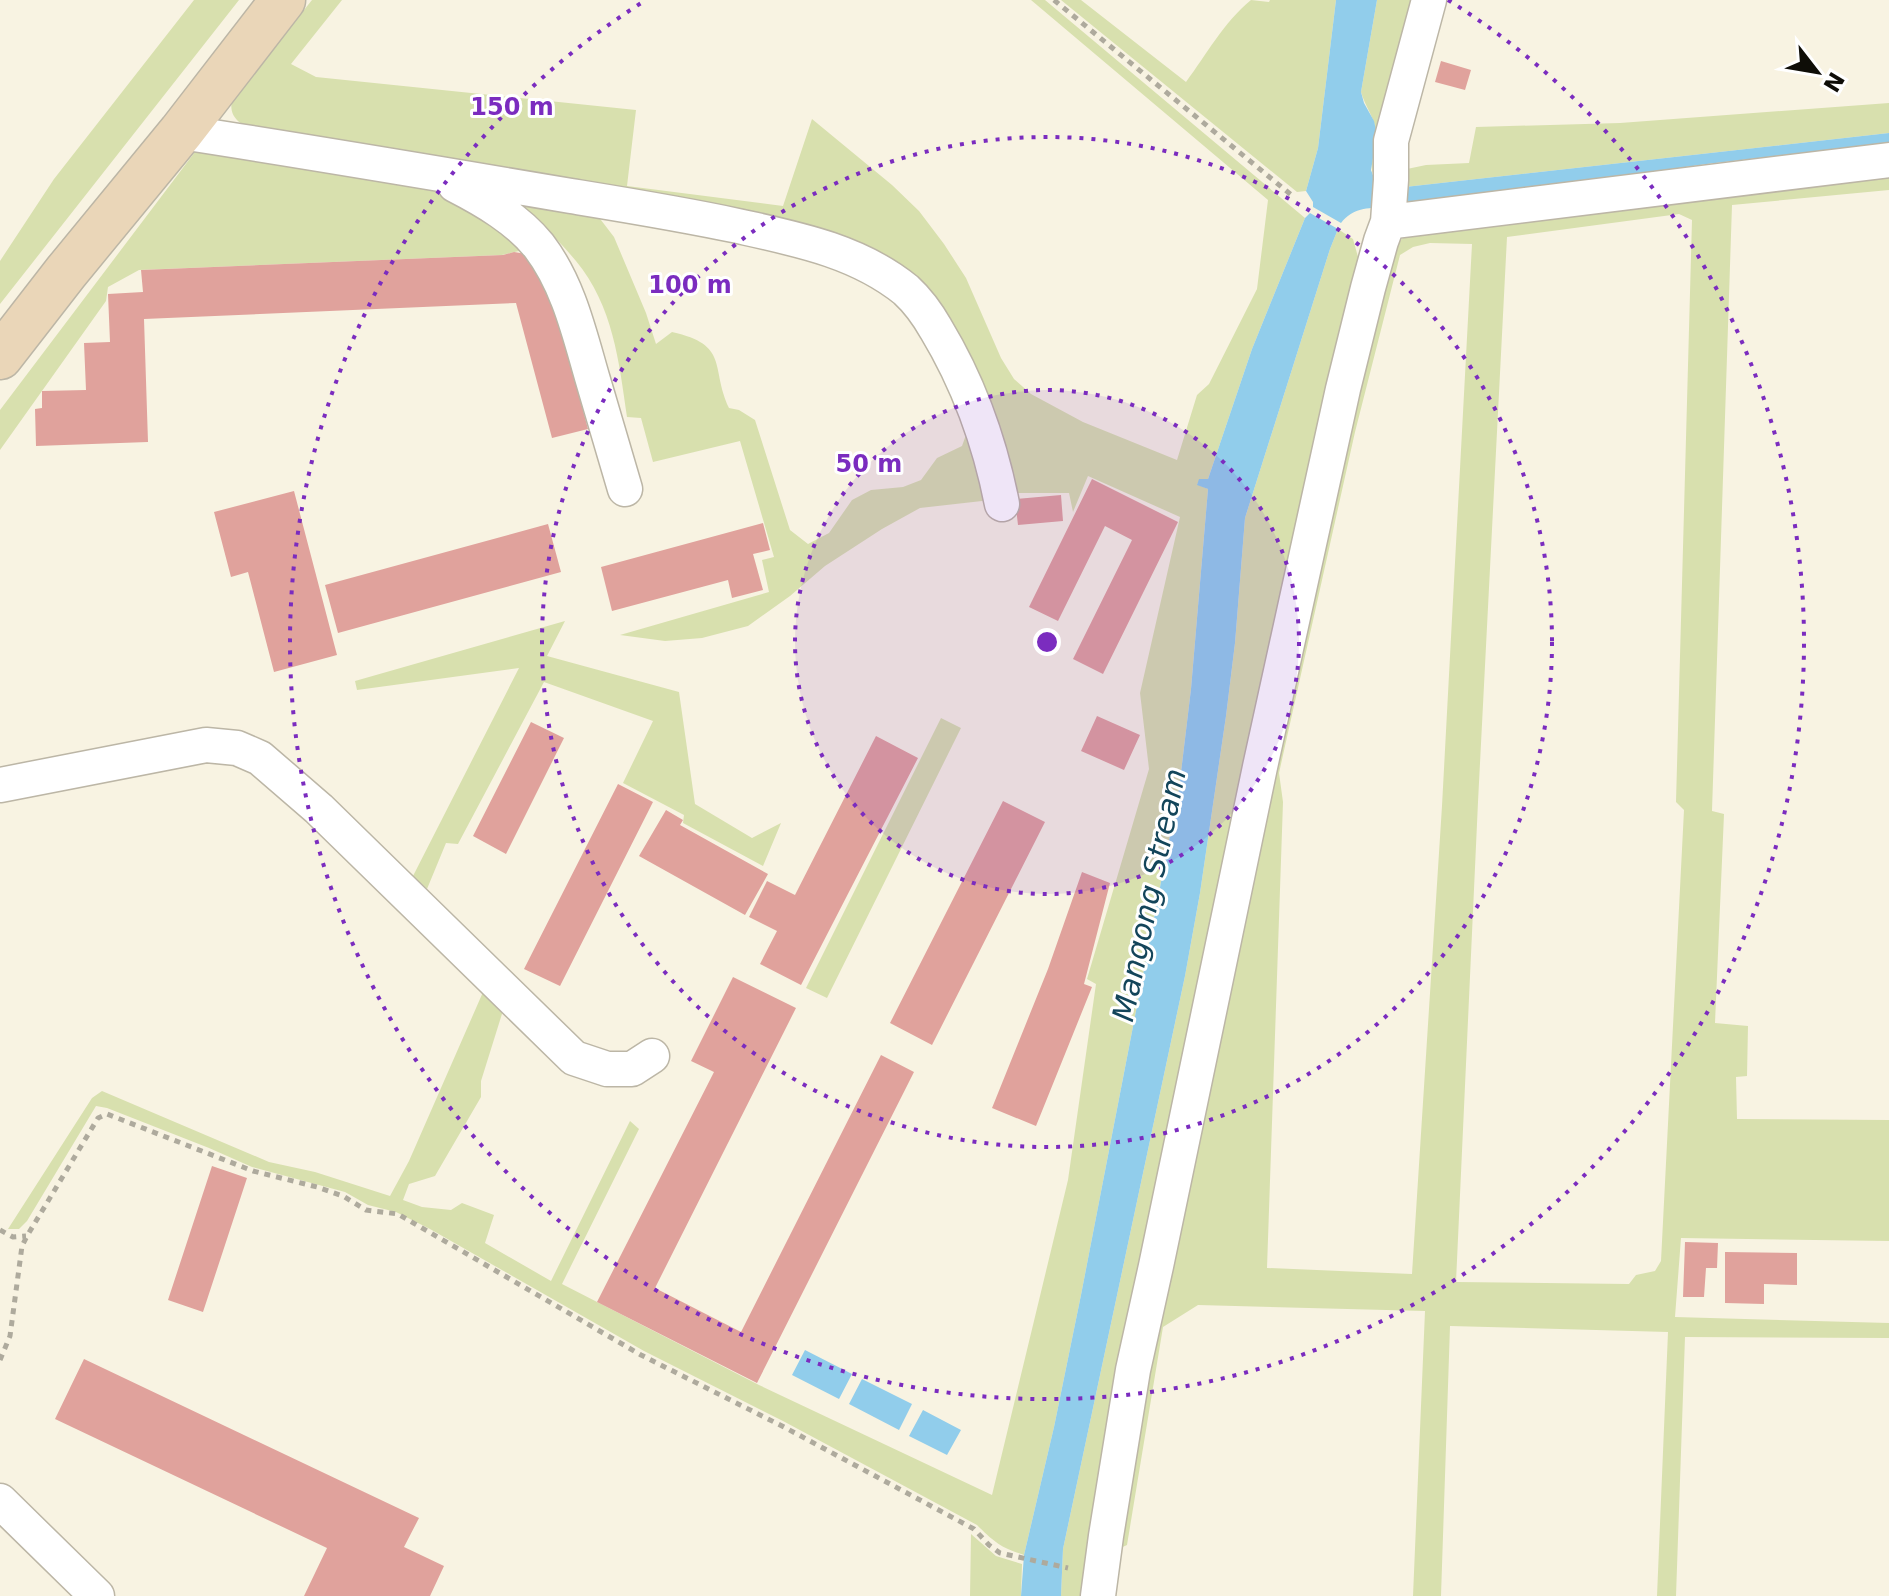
<svg xmlns="http://www.w3.org/2000/svg" width="1889" height="1596" font-family="'DejaVu Sans',sans-serif">
  <style>
    .green { fill: #d8e0ae; fill-rule: evenodd }
    .water { fill: #91cdeb }
    .building { fill: #e0a29c }
    .lines { fill: none; stroke-linecap: round; stroke-linejoin: round }
    .minor-casing { stroke: #bcb6a6; stroke-width: 37 }
    .secondary-casing { stroke: #bcb6a6; stroke-width: 47 }
    .path { stroke: #aeaa9d; stroke-width: 5; stroke-dasharray: 6 6; stroke-linecap: butt }
    .minor { stroke: #fff; stroke-width: 34 }
    .secondary { stroke: #ead6b8; stroke-width: 44 }
    .ring { fill: none; stroke: #7b2cbf; stroke-width: 4; stroke-dasharray: 4 8 }
    .labels { text-anchor: middle; dominant-baseline: central; stroke-width: 6; stroke-linejoin: round; paint-order: stroke }
    .water-label { font-size: 30px; font-style: italic; fill: #13455a; stroke: #fff }
    .centre { fill: #7b2cbf; stroke: #fff; stroke-width: 4 }
    .ring-label { font-size: 24px; text-anchor: middle; font-weight: bold; fill: #7b2cbf; stroke: #fff; stroke-width: 6; stroke-linejoin: round; paint-order: stroke }
  </style>
  <rect width="100%" height="100%" fill="#f8f3e2"/>
  <!-- green -->
  <path class="green" d="M 194,0 L 239,0 L 0,304 L 0,261 L 54,179 Z
    M 312,0 L 342,0 L 291,64 L 316,77 L 636,110 L 627,186 L 783,206 L 812,119 L 892,185 L 919,211 L 944,244 L 966,278 L 1001,358 L 1014,379 L 1031,394 L 1083,422 L 1177,460 L 1197,395 L 1209,384 L 1257,289 L 1268,200 L 1031,0 L 1045,0 L 1305,218 L 1252,349 L 1208,479 L 1197,484 L 1208,489 L 1191,689 L 1179,789 L 1081,1295 L 1054,1427 L 1024,1555 C 1001,1548 993,1541 977,1525 L 783,1421 L 644,1351 L 430,1229 L 396,1212 L 368,1205 L 345,1192 L 252,1167 L 209,1148 L 107,1108 L 96,1106 L 27,1221 L 19,1229 L 8,1229 L 92,1098 L 102,1091 L 269,1162 L 315,1172 L 390,1196 L 409,1161 L 487,983 L 506,1001 L 481,1081 L 481,1097 L 435,1176 L 409,1184 L 403,1200 L 422,1207 L 451,1210 L 462,1203 L 494,1215 L 485,1243 L 551,1281 L 630,1121 L 639,1129 L 562,1284 L 759,1385 L 992,1495 L 1068,1180 L 1096,984 L 1087,979 L 1149,769 L 1140,693 L 1180,517 L 1088,476 L 1073,512 L 1069,493 L 1007,493 L 972,366 L 960,335 L 947,313 L 931,292 L 908,272 L 267,135 C 250,128 227,123 232,100 Z
    M 1061,0 L 1081,0 L 1186,82 C 1206,55 1224,22 1251,0 L 1269,2 L 1270,0 L 1336,0 L 1318,148 L 1306,191 L 1297,192 Z
    M 1377,0 L 1426,0 L 1374,177 C 1368,164 1376,150 1376,137 C 1377,120 1365,107 1361,92 Z
    M 1889,103 L 1889,133 L 1396,188 L 1406,131 L 1407,169 L 1426,165 L 1469,163 L 1476,127 L 1620,123 Z
    M 201,144 L 447,185 L 533,255 L 519,251 L 502,255 L 139,270 L 108,287 L 106,301 L 0,450 L 0,410 Z
    M 1889,171 L 1889,190 L 1732,205 L 1712,811 L 1724,814 L 1715,1023 L 1748,1026 L 1747,1076 L 1736,1077 L 1737,1119 L 1889,1120 L 1889,1241 L 1681,1238 L 1675,1317 L 1889,1323 L 1889,1338 L 1685,1337 L 1676,1596 L 1657,1596 L 1668,1332 L 1450,1326 L 1441,1596 L 1413,1596 L 1425,1311 L 1198,1305 L 1163,1327 L 1127,1545 L 1114,1551 L 1292,666 L 1396,243 L 1411,233 ZM 1679,214 L 1692,220 L 1676,802 L 1684,810 L 1661,1261 L 1655,1271 L 1636,1275 L 1629,1284 L 1456,1282 L 1478,802 L 1507,237 ZM 1430,243 L 1472,244 L 1442,806 L 1412,1274 L 1267,1268 L 1283,802 L 1279,773 L 1355,432 L 1400,255 L 1413,247 Z
    M 520,204 L 591,207 L 614,237 L 646,313 L 656,344 L 672,332 C 730,345 710,367 729,408 L 739,410 L 755,420 L 790,530 L 808,544 L 829,533 L 852,500 L 871,490 L 903,487 L 921,480 L 937,458 L 962,446 L 967,432 L 991,500 L 920,508 L 882,529 L 825,566 L 790,596 L 748,626 L 702,638 L 665,641 L 620,635 L 769,592 L 762,560 L 774,557 L 740,441 L 653,462 L 641,418 L 627,417 C 619,361 613,306 576,261 C 565,248 554,236 542,225 C 534,218 526,213 520,204 Z
    M 1338,229 L 1353,239 L 1360,264 L 1093,1596 L 1061,1596 L 1063,1549 L 1185,976 L 1200,893 L 1226,716 L 1235,643 L 1245,518 L 1330,249 Z
    M 565,621 L 547,656 L 679,692 L 695,804 L 752,838 L 781,823 L 763,866 L 683,823 L 684,815 L 623,783 L 653,721 L 544,682 L 458,844 L 446,843 L 427,889 L 413,876 L 519,668 L 357,690 L 355,681 Z
    M 941,718 L 961,728 L 827,998 L 806,988 Z
    M 971,1534 L 996,1556 L 1022,1564 L 1021,1596 L 970,1596 Z"/>
  <!-- water -->
  <path class="water" d="M 1336,0 L 1377,0 L 1361,92 L 1364,103 L 1374,121 L 1377,134 L 1371,170 L 1385,207 C 1367,208 1353,208 1341,223 L 1313,207 L 1313,202 L 1306,191 L 1318,148 Z
    M 1889,133 L 1889,143 L 1707,164 L 1395,208 L 1396,188 Z
    M 1310,213 L 1338,229 L 1330,249 L 1245,518 L 1235,643 L 1226,716 L 1200,893 L 1185,976 L 1063,1549 L 1061,1596 L 1021,1596 L 1024,1555 L 1054,1427 L 1081,1295 L 1179,789 L 1191,689 L 1208,489 L 1197,485 L 1199,479 L 1208,479 L 1252,349 L 1305,218 Z
    M 805,1350 L 852,1374 L 839,1399 L 792,1375 Z
    M 862,1379 L 912,1404 L 899,1430 L 849,1404 Z
    M 923,1410 L 961,1430 L 947,1455 L 909,1436 Z"/>
  <!-- building -->
  <path class="building" d="M 1441,61 L 1471,70 L 1465,90 L 1435,82 Z
    M 514,252 L 526,254 L 545,265 L 588,429 L 552,438 L 516,303 L 144,319 L 148,442 L 36,446 L 35,409 L 42,408 L 42,391 L 86,390 L 84,343 L 110,342 L 108,294 L 143,292 L 141,270 L 503,255 Z
    M 1092,479 L 1178,522 L 1103,674 L 1073,659 L 1132,540 L 1105,526 L 1058,621 L 1029,607 Z
    M 294,491 L 337,655 L 274,672 L 248,572 L 231,577 L 214,512 Z
    M 1061,495 L 1063,521 L 1018,525 L 1015,499 Z
    M 763,523 L 770,550 L 753,554 L 763,590 L 732,598 L 728,580 L 612,611 L 601,567 Z
    M 548,524 L 561,572 L 338,633 L 325,585 Z
    M 1097,716 L 1140,735 L 1124,770 L 1081,751 Z
    M 531,722 L 564,738 L 506,854 L 473,836 Z
    M 876,736 L 918,758 L 801,985 L 760,964 L 777,931 L 749,917 L 767,881 L 795,895 Z
    M 618,784 L 653,802 L 560,986 L 524,969 Z
    M 1003,801 L 1045,822 L 932,1045 L 890,1023 Z
    M 666,810 L 683,820 L 680,825 L 768,874 L 745,915 L 639,856 Z
    M 1082,872 L 1110,883 L 1084,984 L 1092,987 L 1036,1126 L 992,1108 L 1048,969 Z
    M 733,977 L 796,1008 L 655,1288 L 741,1332 L 881,1055 L 914,1072 L 757,1383 L 597,1302 L 714,1072 L 691,1061 Z
    M 212,1166 L 247,1178 L 203,1312 L 168,1300 Z
    M 1685,1242 L 1718,1243 L 1717,1268 L 1706,1268 L 1704,1297 L 1683,1297 Z
    M 1725,1252 L 1797,1253 L 1797,1285 L 1764,1284 L 1764,1304 L 1725,1303 Z
    M 84,1359 L 419,1518 L 404,1547 L 444,1566 L 430,1596 L 304,1596 L 327,1548 L 55,1419 Z"/>
  <g class="lines">
    <defs>
      <path id="minor" d="M 181,132 C 311,152 441,174 571,196 C 626,205 682,214 738,226 C 797,239 858,251 906,290 C 918,301 928,315 936,329 C 968,382 990,443 1002,504
        M 455,185 C 486,201 517,219 539,246 C 568,284 579,332 592,377 C 603,414 614,452 625,489
        M 1388,222 L 1889,160
        M 0,785 L 206,745 L 237,748 L 260,758 L 319,809 L 574,1058 L 607,1069 L 632,1069 L 652,1056
        M 0,1501 L 97,1596
        M 1098,1596 L 1106,1536 L 1133,1370 L 1156,1266 L 1260,767 L 1343,389 L 1368,288 L 1381,241 L 1388,222 L 1391,180 L 1391,141 L 1429,0"/>
      <path id="secondary" d="M 0,357 L 66,272 L 181,132 L 283,0"/>
    </defs>
    <!-- minor casing -->
    <use href="#minor" class="minor-casing"/>
    <!-- secondary casing -->
    <use href="#secondary" class="secondary-casing"/>
    <!-- path -->
    <path class="path" d="M 1054,0 L 1295,198
      M 0,1230 L 13,1237 L 26,1236
      M 0,1360 L 10,1336 L 22,1246 L 27,1236 L 98,1118 L 107,1114 L 253,1171 L 317,1187 L 343,1196 L 366,1210 L 398,1214 L 641,1355 L 782,1426 L 974,1529 L 989,1545 L 1000,1553 L 1068,1568"/>
    <!-- minor -->
    <use href="#minor" class="minor"/>
    <!-- secondary -->
    <use href="#secondary" class="secondary"/>
  </g>
  <!-- distance rings -->
  <circle cx="1047" cy="642" r="252" fill="#7b2cbf" fill-opacity=".12"/>
  <g class="ring">
    <circle cx="1047" cy="642" r="252"/>
    <circle cx="1047" cy="642" r="505"/>
    <path d="M1448 0A757 757 0 1 1 646 0"/>
  </g>
  <g class="labels">
    <!-- water labels -->
    <g class="water-label">
      <text transform="translate(1149 895) rotate(-78)">Mangong Stream</text>
    </g>
  </g>
  <circle cx="1047" cy="642" r="12" class="centre"/>
  <g class="ring-label">
    <text x="512" y="115">150 m</text>
    <text x="690" y="293">100 m</text>
    <text x="869" y="472">50 m</text>
  </g>
  <!-- north arrow -->
  <g transform="translate(1817 72) rotate(121)" stroke="#ffffff" stroke-width="6" paint-order="stroke">
  <path d="M0-6L14 30L0 20L-14 30Z" fill="#0e0d07"/>
  <text y="-12" font-size="22" font-weight="bold" text-anchor="middle" fill="#0e0d07">N</text>
  </g>
</svg>
